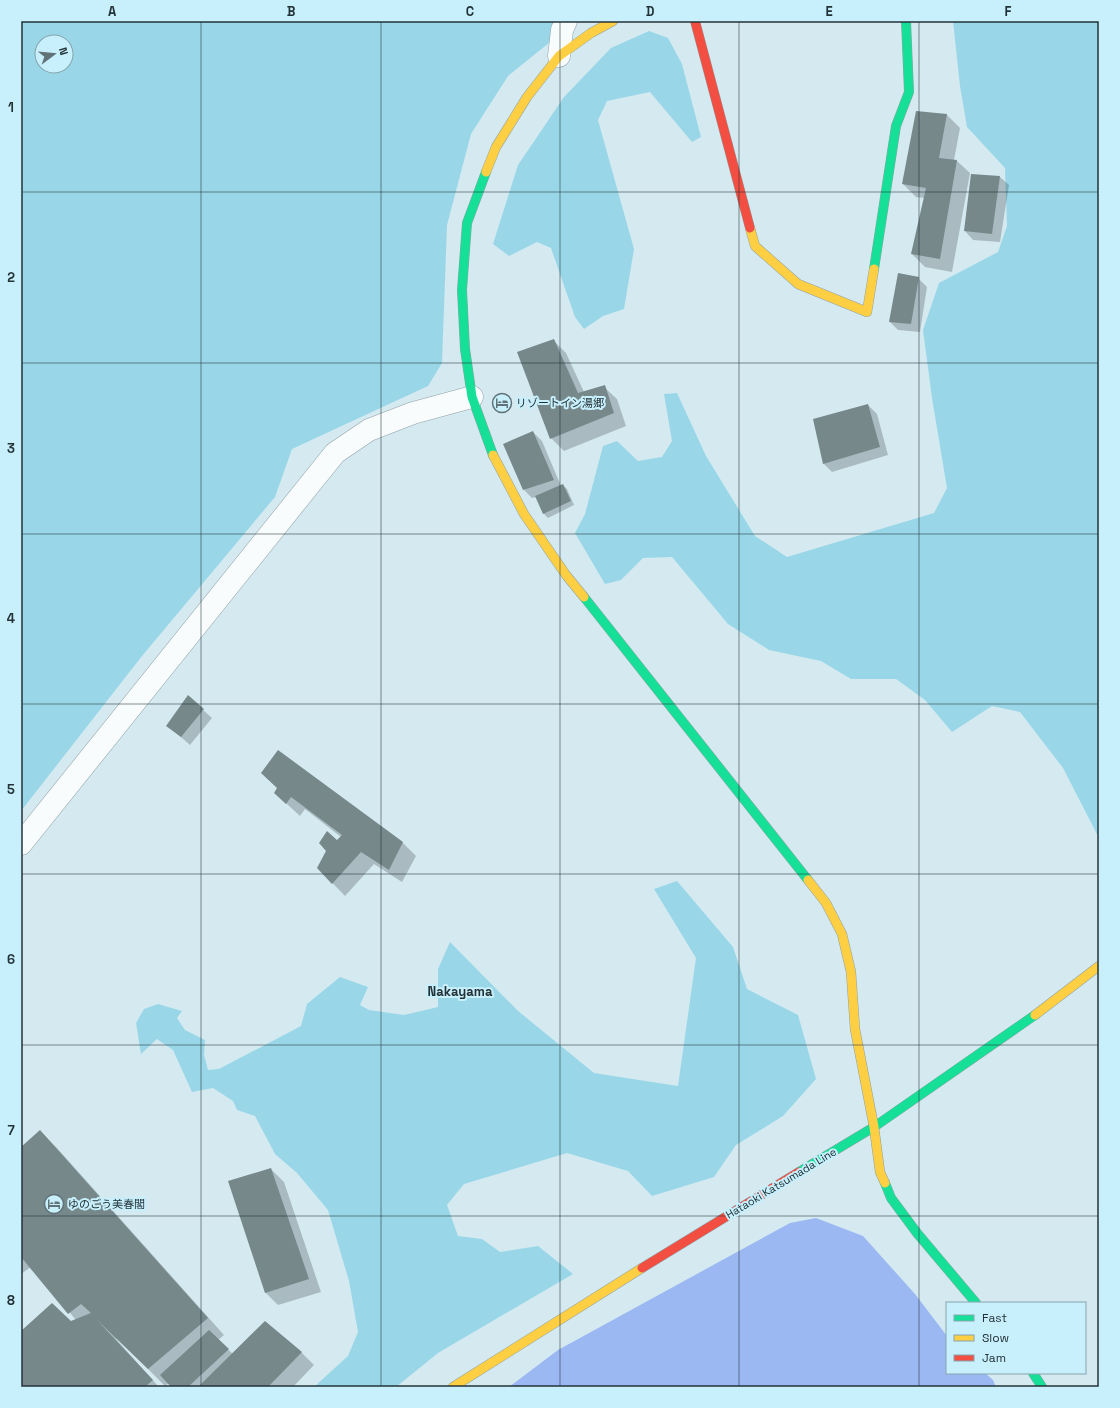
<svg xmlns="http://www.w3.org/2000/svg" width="1120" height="1408" font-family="'Space Grotesk','Noto Sans JP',sans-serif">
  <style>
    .green { fill: #99d7e8; fill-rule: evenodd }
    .water { fill: #9bb8f2 }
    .shadow { fill: #0003 }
    .building { fill: #76888a }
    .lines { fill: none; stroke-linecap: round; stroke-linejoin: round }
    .street-casing { stroke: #90a1a6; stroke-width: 23 }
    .fast-casing { stroke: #90a1a6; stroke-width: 10 }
    .slow-casing { stroke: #90a1a6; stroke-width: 10 }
    .jam-casing { stroke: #90a1a6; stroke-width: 10 }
    .street { stroke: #f9fcfd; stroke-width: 22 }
    .fast { stroke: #16e098; stroke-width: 9 }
    .slow { stroke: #ffcf43; stroke-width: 9 }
    .jam { stroke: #f24e42; stroke-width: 9 }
    .grid { fill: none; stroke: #233237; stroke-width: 1; stroke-opacity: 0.55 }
    .labels { text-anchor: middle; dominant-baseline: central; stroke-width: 4; stroke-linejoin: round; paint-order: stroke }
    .poi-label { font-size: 11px; fill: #233237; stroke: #c8f0fc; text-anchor: start }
    .street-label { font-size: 11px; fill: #233237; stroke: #c8f0fc }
    .quarter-label { font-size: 13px; font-weight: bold; fill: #233237; stroke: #c8f0fc }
    .neatline { fill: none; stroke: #233237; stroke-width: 1.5 }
    .grid-label { font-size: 13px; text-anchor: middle; font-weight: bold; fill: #233237 }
  </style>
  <rect width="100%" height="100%" fill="#d4eaf0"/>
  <!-- green -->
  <path class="green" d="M 21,21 L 576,21 L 508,76 L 471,134 L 447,225 L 442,363 L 428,386 L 292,449 L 275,497 L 142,656 L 21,811 ZM 42,42 L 66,42 L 66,66 L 42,66 Z
    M 953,21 L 1099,21 L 1099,838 L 1063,768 L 1020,712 L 992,706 L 952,732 L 925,700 L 896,679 L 851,679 L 821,661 L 769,650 L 728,624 L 672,557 L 643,558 L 621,580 L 605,584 L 575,533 L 585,514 L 603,446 L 617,441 L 638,461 L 662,457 L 672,441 L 664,394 L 677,393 L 706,456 L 755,536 L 787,557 L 934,513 L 947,488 L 932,398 L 923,330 L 939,283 L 998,252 L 1007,226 L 1005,168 L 967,127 L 960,86 Z
    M 649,31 L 668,38 L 682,64 L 701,137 L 692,142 L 650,92 L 607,101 L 598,120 L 634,249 L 624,309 L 603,316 L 584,329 L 575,317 L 551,248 L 537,242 L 509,256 L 493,244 L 518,165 L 564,97 L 611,48 Z
    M 677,881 L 733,947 L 747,989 L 798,1015 L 816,1079 L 783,1116 L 736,1145 L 714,1177 L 652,1196 L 628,1171 L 567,1153 L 464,1184 L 447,1205 L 458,1236 L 482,1239 L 500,1252 L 538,1246 L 573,1274 L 438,1353 L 396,1387 L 314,1387 L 348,1356 L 358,1332 L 349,1281 L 328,1210 L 297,1173 L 275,1154 L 255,1116 L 237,1110 L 233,1101 L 213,1088 L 192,1092 L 173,1050 L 157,1039 L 141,1054 L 136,1023 L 144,1009 L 158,1004 L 182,1011 L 177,1018 L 185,1030 L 205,1040 L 204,1055 L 208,1070 L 219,1069 L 301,1026 L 307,1004 L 340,977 L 368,987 L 360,1005 L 369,1010 L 404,1015 L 438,1007 L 438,969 L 450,942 L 518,1011 L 594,1073 L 678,1086 L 696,958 L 654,889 Z"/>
  <!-- water -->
  <path class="water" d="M 816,1218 L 863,1236 L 915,1294 L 947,1336 L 947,1373 L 985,1373 L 993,1380 L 996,1387 L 509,1387 L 558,1350 L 790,1223 Z"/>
  <!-- shadow -->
  <path class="shadow" d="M 917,112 L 947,115 L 960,128 L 954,160 L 957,161 L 970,173 L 952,272 L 925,267 L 912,254 L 925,198 L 916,197 L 903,184 Z
    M 972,175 L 1000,177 L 1009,185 L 1000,242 L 973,240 L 965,231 Z
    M 918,278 L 927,287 L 920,332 L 898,330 L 890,322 Z
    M 553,340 L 566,353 L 584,392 L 604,387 L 617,399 L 626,426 L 564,451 L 551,438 Z
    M 868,405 L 877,414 L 888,455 L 832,472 L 824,464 L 815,420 Z
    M 533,432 L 542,441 L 561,486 L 563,485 L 567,489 L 574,505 L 548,518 L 544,514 L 536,497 L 532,498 L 524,490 Z
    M 203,710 L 212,718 L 190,745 L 167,725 Z
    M 278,751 L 403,843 L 416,856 L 402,882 L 374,864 L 345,896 L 318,868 L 341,837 L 305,809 L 300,816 L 275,793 L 278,788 Z
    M 40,1131 L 57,1148 L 224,1335 L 218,1340 L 233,1354 L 265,1322 L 302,1353 L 314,1365 L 293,1387 L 173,1387 L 169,1383 L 165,1386 L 117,1338 L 116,1339 L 159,1387 L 21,1387 L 21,1332 L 76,1320 L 31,1267 L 21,1274 L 21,1149 Z
    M 271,1169 L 284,1182 L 321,1292 L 278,1305 L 265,1292 Z"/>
  <!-- building -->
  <path class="building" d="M 916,111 L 947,114 L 939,158 L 957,160 L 940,259 L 911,254 L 926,188 L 902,184 Z
    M 971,174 L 1000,176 L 992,234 L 964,231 Z
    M 898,273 L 919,277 L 911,324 L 889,322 Z
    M 554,339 L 578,393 L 605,385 L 614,413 L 550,439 L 517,352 Z
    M 868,404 L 880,447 L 823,464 L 813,419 Z
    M 533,431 L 554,480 L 523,490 L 503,444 Z
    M 563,484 L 571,501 L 543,514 L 535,496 Z
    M 188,695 L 204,709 L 181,737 L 166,726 Z
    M 278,750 L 403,842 L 389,870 L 361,852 L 332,884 L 317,868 L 326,851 L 319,843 L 327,831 L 337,840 L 342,835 L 291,797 L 286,804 L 274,793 L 277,788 L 261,773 Z
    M 40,1130 L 208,1318 L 148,1369 L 97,1320 L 153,1380 L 145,1387 L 21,1387 L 21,1331 L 52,1303 L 71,1321 L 91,1313 L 81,1304 L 68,1314 L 21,1257 L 21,1147 Z
    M 271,1168 L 309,1279 L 265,1293 L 228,1181 Z
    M 265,1321 L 302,1352 L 268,1387 L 198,1387 Z
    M 209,1330 L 229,1349 L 188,1387 L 171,1387 L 160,1375 Z"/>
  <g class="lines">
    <defs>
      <path id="street" d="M 559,56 L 562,30 L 566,21
        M 21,844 L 335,453 L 369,430 L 413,413 L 472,397"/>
      <path id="fast" d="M 486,172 L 467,223 L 462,290 L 465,349 L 472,397 L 493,455
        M 874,269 L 896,126 L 909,92 L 906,21
        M 584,597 L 808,880
        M 799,1172 L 874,1127 L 1035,1015
        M 885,1183 L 891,1198 L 917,1233 L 976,1303
        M 1033,1373 L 1042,1387"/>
      <path id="slow" d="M 486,172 L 496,147 L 527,97 L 559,56 L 591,33 L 613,21
        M 750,228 L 755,246 L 798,284 L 867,312 L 874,269
        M 493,455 L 524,514 L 566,575 L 584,597
        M 808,880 L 826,903 L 842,934 L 851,972 L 855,1029 L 874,1127 L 880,1172 L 885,1183
        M 1035,1015 L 1099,966
        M 453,1387 L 642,1268"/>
      <path id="jam" d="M 695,21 L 750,228
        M 642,1268 L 799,1172"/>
    </defs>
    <!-- street casing -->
    <use href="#street" class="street-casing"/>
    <!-- fast casing -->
    <use href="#fast" class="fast-casing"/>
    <!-- slow casing -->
    <use href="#slow" class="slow-casing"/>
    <!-- jam casing -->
    <use href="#jam" class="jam-casing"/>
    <!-- street -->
    <use href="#street" class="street"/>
    <!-- fast -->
    <use href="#fast" class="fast"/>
    <!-- slow -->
    <use href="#slow" class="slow"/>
    <!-- jam -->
    <use href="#jam" class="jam"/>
  </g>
  <!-- grid -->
  <path class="grid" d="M 201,21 L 201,1387M 381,21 L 381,1387M 560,21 L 560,1387M 739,21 L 739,1387M 919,21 L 919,1387M 21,192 L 1099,192M 21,363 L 1099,363M 21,534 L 1099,534M 21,704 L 1099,704M 21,874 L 1099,874M 21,1045 L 1099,1045M 21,1216 L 1099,1216"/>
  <!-- icons -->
  <defs>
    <symbol id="hotel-ring" viewBox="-11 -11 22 22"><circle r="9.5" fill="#c8f0fc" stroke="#617278" stroke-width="1.5"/><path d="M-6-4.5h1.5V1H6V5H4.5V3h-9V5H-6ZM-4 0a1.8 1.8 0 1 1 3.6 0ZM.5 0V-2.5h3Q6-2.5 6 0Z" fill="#617278"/></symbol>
  </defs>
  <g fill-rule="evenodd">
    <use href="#hotel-ring" x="491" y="392" width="22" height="22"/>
    <use href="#hotel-ring" x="43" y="1193" width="22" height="22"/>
  </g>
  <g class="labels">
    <!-- poi labels -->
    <g class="poi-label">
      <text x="516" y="403">リゾートイン湯郷</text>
      <text x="68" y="1204">ゆのごう美春閣</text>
    </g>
    <!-- street labels -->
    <g class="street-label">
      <text transform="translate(781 1183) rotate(-31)">Hataoki Katsumada Line</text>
    </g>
    <!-- quarter labels -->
    <g class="quarter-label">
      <text x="460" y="991">Nakayama</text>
    </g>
  </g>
  <!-- border -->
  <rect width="1120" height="1408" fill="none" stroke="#c8f0fc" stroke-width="44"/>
  <!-- legend -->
  <rect x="946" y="1302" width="140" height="72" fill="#c8f0fc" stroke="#86a4ad"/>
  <rect x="954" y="1315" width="20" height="6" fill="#16e098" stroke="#86a4ad"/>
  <text x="982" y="1322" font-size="12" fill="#233237">Fast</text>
  <rect x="954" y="1335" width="20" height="6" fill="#ffcf43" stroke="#86a4ad"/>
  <text x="982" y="1342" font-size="12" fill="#233237">Slow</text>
  <rect x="954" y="1355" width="20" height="6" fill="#f24e42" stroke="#86a4ad"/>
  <text x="982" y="1362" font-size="12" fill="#233237">Jam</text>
  <!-- north arrow -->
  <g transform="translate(54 54) rotate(74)"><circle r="19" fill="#c8f0fc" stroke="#86a4ad"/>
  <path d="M0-3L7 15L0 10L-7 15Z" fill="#617278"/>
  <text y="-6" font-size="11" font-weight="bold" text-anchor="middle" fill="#233237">N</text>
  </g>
  <rect x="22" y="22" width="1076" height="1364" class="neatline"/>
  <g class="grid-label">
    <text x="112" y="16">A</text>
    <text x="291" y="16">B</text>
    <text x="470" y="16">C</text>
    <text x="650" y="16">D</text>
    <text x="829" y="16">E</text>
    <text x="1008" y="16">F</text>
    <text x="11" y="112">1</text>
    <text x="11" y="282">2</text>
    <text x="11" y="453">3</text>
    <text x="11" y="623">4</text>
    <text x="11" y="794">5</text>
    <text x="11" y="964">6</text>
    <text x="11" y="1135">7</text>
    <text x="11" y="1305">8</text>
  </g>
</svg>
